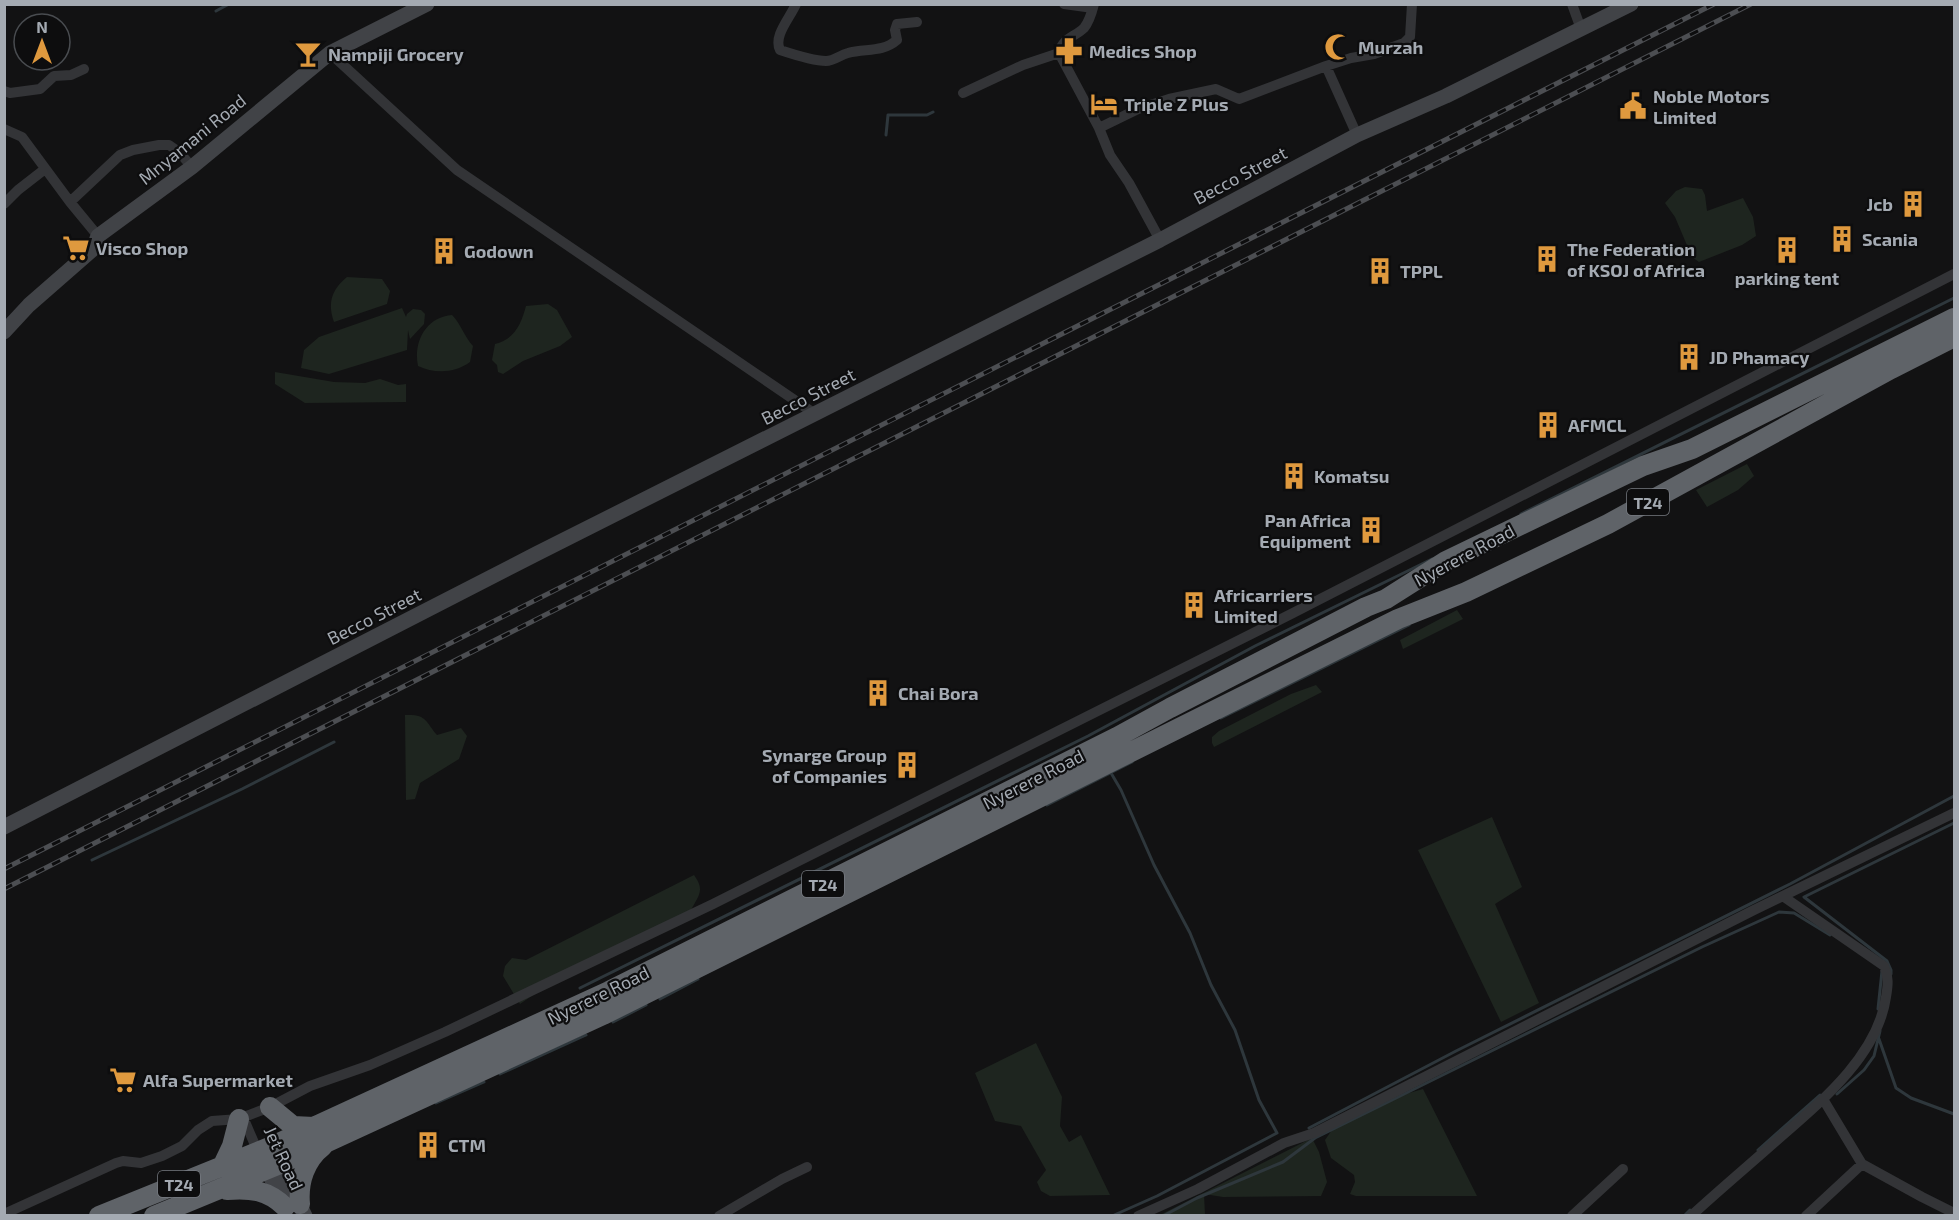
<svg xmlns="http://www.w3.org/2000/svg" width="1959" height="1220" font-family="'Exo 2',sans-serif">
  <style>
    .green { fill: #1e251f }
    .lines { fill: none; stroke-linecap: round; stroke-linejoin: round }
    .stream { stroke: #2e373c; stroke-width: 3 }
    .street { stroke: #333437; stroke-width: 10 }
    .secondary { stroke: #414347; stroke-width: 15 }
    .highway { stroke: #5f6368; stroke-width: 20 }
    .rail-casing { stroke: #4c4e52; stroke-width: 5 }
    .rail { stroke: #0d0d0e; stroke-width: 3; stroke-dasharray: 9; stroke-linecap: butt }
    .labels { text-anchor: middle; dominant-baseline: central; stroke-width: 4.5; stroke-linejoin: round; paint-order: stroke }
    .shield { fill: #0d0d0e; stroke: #777b81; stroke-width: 1.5 }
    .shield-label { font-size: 16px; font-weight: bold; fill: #a4aab2 }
    .poi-label { font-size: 18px; font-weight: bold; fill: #a4aab2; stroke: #0d0d0e; text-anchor: start }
    .street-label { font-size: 18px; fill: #a4aab2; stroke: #0d0d0e }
  </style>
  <rect width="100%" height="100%" fill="#121213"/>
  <!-- green -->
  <path class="green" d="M 1685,187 L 1702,189 L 1705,195 L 1707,211 L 1743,198 L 1753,217 L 1756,236 L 1742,245 L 1699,262 L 1692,257 L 1675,217 L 1665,203 L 1676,191 Z
    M 347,277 L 382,279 L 390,291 L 387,304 L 334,322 C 327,303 332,289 347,277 Z
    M 548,304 L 557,310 L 572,337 L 560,346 L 523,361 L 503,374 L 498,372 L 497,365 L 492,360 L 495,344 C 515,339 521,324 526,306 Z
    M 402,308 L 406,317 L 407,314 L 413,309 L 421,310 L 425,314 L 424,324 L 410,339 L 408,330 L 407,350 L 329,374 L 301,368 L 304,350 L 319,337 Z
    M 452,315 C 461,324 464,336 473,346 L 470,362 C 455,373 435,374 418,366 C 413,342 426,317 452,315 Z
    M 275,372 L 334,382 L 365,383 L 380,379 L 398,385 L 406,384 L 406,402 L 305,403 L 275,384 Z
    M 1747,464 L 1754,476 L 1738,490 L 1707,507 L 1696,490 Z
    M 1457,610 L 1463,619 L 1403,649 L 1400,640 Z
    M 1316,685 L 1322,692 L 1214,747 L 1212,743 L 1212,737 L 1219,731 L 1291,694 Z
    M 405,715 C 427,714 425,721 437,735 L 461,728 L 467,736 L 459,759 L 420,783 L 415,799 L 406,800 Z
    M 1492,817 L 1522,887 L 1495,904 L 1539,1003 L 1501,1022 L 1418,850 Z
    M 694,875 C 705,890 699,895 691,910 L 536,993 L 520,1004 L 503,976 L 505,966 L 512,958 L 526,960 Z
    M 1036,1043 L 1062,1097 L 1060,1126 L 1069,1142 L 1081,1135 L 1110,1195 L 1050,1196 L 1041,1191 L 1037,1182 L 1046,1170 L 1021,1126 L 995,1121 L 975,1073 Z
    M 1423,1089 L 1477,1196 L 1356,1196 L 1350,1194 L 1355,1182 L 1354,1175 L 1331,1158 L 1325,1140 L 1334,1127 L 1388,1099 Z
    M 1312,1138 L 1319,1152 L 1327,1182 L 1321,1196 L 1223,1197 L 1204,1194 L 1205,1215 L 1158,1216 Z"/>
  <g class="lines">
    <!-- stream -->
    <path class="stream" d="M 216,11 L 229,4
      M 886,135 L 888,115 L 927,115 L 933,112
      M 1521,514 L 1954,298
      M 1221,718 L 1409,625
      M 1111,773 L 1121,790 L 1154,865 L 1190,933 L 1211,985 L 1235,1030 L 1259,1100 L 1277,1133 L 1157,1196 L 1112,1216
      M 1047,805 L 1132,762
      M 92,860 L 242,789 L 334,742
      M 1891,974 L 1891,970 L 1887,961 L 1804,897 L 1954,823
      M 580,988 L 1088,736 L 1255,646 L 1432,559
      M 660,999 L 698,979
      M 1878,1009 L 1882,971
      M 613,1022 L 646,1005
      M 1879,1039 L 1896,1088 L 1911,1098 L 1954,1114
      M 500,1074 L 586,1035
      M 1837,1094 L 1864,1070 L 1874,1056 L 1880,1031
      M 436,1103 L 484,1082
      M 1309,1128 L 1456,1051 L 1790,884 L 1954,796
      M 1758,1150 L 1820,1095
      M 1163,1216 L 1197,1198 L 1283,1162 L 1315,1138 L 1702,947 L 1779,912 L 1794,913 L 1830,935
      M 1684,1216 L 1690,1210"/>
    <!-- street -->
    <path class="street" d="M 796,4 C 790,18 773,36 780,50 C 792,54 813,61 826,61 C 834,61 840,55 848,53 C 865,48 882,53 897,40 L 895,30 L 897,24 L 917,22
      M 1064,4 L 1093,8
      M 1572,4 L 1581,29
      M 330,53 L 457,170 L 815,414
      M 1059,53 L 1099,128 L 1110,155 L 1129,183 L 1160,240
      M 1059,53 C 1062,38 1075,37 1084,28 C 1089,22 1092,12 1094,4
      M 1326,66 L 1357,135
      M 4,91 L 10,93 L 40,89 L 54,76 L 71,75 L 84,69
      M 963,93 L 1023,65 L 1059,53
      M 1099,128 L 1138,109 L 1169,99 L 1216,89 L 1239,99 L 1326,66 L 1351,58 L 1374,54 L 1404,43 L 1410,37 L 1412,4
      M 4,129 L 22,137 L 70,202 L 98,236
      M 70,202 L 120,155 L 133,150 L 159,145 L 169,145 L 179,152 L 192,167
      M 4,204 L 18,190 L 45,169
      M 1823,1099 L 1862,1164 L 1922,1197 L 1954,1213
      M 243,1117 L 258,1152
      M 4,1214 L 116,1163 L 123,1161 L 141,1163 L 162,1156 L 182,1146 L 198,1130 L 212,1121 L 239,1119 L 270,1107 L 310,1086 L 370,1065 L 445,1032 L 713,904 L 1293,613 L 1954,274
      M 719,1216 L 782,1179 L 807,1167
      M 1138,1216 L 1198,1189 L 1284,1143 L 1314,1133 L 1754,910 L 1954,813
      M 1572,1216 L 1623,1169
      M 1691,1216 C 1716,1193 1742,1171 1767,1149 C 1812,1109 1877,1060 1886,997 C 1888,985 1889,977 1884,966 L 1784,897
      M 1806,1216 L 1862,1164"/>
    <!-- secondary -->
    <path class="secondary" d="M 4,332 L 29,305 L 93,249 L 98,236 L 192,167 L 330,53 L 427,4
      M 4,827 L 536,554 L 1160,240 L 1357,135 L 1446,96 L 1631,4
      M 276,1155 L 305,1216
      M 263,1161 L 284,1205"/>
    <!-- highway -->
    <path class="highway" d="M 270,1107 L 293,1126 L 314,1127
      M 222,1167 L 232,1146 L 239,1119
      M 227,1190 C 250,1188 268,1190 285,1207
      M 300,1204 C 298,1182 305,1160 323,1146
      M 99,1216 L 272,1146 L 609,991 L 1117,737 L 1170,708 L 1366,607 L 1386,599 L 1446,561 L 1643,466 L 1692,449 L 1954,318
      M 154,1216 L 280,1164 L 603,1015 L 1398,619 L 1466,592 L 1608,524 L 1891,369 L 1954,337"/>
    <defs>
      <path id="rail" d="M 4,869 L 1714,4
        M 4,889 L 1751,4"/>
    </defs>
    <!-- rail casing -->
    <use href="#rail" class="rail-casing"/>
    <!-- rail -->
    <use href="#rail" class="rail"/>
  </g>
  <!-- icons -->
  <defs>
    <symbol id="mosque-bare" viewBox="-9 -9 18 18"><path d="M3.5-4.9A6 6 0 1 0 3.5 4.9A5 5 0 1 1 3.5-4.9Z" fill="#df993e" stroke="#0d0d0e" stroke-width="2.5" paint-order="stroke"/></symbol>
    <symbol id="pharmacy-bare" viewBox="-9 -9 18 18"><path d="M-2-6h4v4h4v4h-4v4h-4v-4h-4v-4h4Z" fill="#df993e" stroke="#0d0d0e" stroke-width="2.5" paint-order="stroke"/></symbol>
    <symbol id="bar-bare" viewBox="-9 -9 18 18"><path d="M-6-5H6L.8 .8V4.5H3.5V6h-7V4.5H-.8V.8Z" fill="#df993e" stroke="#0d0d0e" stroke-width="2.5" paint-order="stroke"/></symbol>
    <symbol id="hotel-bare" viewBox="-9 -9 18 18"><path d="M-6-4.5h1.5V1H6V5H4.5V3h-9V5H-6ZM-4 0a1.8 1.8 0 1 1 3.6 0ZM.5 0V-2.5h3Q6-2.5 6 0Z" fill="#df993e" stroke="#0d0d0e" stroke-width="2.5" paint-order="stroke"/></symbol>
    <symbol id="civic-bare" viewBox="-9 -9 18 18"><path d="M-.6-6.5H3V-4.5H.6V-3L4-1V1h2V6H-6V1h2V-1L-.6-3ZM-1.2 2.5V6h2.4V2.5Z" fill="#df993e" stroke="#0d0d0e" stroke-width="2.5" paint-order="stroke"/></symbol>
    <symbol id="building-bare" viewBox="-9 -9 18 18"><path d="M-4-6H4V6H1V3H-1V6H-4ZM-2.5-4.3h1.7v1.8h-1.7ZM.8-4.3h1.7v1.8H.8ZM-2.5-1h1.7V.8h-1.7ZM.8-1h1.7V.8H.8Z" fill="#df993e" stroke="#0d0d0e" stroke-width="2.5" paint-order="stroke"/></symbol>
    <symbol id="supermarket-bare" viewBox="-9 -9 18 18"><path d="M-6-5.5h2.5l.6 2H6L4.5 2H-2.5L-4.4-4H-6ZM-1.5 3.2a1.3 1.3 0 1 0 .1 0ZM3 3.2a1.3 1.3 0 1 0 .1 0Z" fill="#df993e" stroke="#0d0d0e" stroke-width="2.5" paint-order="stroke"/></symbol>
  </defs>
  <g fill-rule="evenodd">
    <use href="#mosque-bare" x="1319" y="28" width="38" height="38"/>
    <use href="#pharmacy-bare" x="1050" y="32" width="38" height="38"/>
    <use href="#bar-bare" x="289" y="35" width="38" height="38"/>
    <use href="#hotel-bare" x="1085" y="85" width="38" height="38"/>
    <use href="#civic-bare" x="1614" y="87" width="38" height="38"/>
    <use href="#building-bare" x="1894" y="185" width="38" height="38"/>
    <use href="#building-bare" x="1823" y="220" width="38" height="38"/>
    <use href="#supermarket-bare" x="57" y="229" width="38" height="38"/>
    <use href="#building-bare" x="1768" y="231" width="38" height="38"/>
    <use href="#building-bare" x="425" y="232" width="38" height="38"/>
    <use href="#building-bare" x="1528" y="240" width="38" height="38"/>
    <use href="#building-bare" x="1361" y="252" width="38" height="38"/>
    <use href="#building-bare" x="1670" y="338" width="38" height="38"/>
    <use href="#building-bare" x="1529" y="406" width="38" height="38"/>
    <use href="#building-bare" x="1275" y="457" width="38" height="38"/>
    <use href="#building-bare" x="1352" y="511" width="38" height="38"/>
    <use href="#building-bare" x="1175" y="586" width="38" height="38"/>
    <use href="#building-bare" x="859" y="674" width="38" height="38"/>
    <use href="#building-bare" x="888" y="746" width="38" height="38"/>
    <use href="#supermarket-bare" x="104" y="1061" width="38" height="38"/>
    <use href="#building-bare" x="409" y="1126" width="38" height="38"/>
  </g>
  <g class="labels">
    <!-- shield labels -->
    <g class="shield">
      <rect x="1627" y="489" width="42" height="26" rx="4.5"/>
      <rect x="802" y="871" width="42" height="26" rx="4.5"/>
      <rect x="158" y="1171" width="42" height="26" rx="4.5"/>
    </g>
    <g class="shield-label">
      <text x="1648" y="502">T24</text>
      <text x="823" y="884">T24</text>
      <text x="179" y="1184">T24</text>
    </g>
    <!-- poi labels -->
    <g class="poi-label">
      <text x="1358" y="47">Murzah</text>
      <text x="1089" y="51">Medics Shop</text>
      <text x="328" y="54">Nampiji Grocery</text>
      <text x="1653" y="96">Noble Motors<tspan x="1653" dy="21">Limited</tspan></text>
      <text x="1124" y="104">Triple Z Plus</text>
      <text x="1893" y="204" text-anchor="end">Jcb</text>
      <text x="1862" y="239">Scania</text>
      <text x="96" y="248">Visco Shop</text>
      <text x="1567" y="249">The Federation<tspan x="1567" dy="21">of KSOJ of Africa</tspan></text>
      <text x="464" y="251">Godown</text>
      <text x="1400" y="271">TPPL</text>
      <text x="1787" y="278" text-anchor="middle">parking tent</text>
      <text x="1709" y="357">JD Phamacy</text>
      <text x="1568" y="425">AFMCL</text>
      <text x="1314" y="476">Komatsu</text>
      <text x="1351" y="520" text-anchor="end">Pan Africa<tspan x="1351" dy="21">Equipment</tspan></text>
      <text x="1214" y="595">Africarriers<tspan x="1214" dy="21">Limited</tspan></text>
      <text x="898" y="693">Chai Bora</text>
      <text x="887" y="755" text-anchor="end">Synarge Group<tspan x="887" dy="21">of Companies</tspan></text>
      <text x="143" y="1080">Alfa Supermarket</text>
      <text x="448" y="1145">CTM</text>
    </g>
    <!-- street labels -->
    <g class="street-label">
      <text transform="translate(192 139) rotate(-39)">Mnyamani Road</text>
      <text transform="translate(1240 175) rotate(-28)">Becco Street</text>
      <text transform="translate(808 396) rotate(-27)">Becco Street</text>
      <text transform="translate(1464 555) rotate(-28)">Nyerere Road</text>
      <text transform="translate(374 616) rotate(-27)">Becco Street</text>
      <text transform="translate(1033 779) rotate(-27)">Nyerere Road</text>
      <text transform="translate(598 995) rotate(-26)">Nyerere Road</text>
      <text transform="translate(284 1158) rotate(65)">Jet Road</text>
    </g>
  </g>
  <!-- border -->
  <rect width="1959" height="1220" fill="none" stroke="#a4aab2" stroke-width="12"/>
  <!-- north arrow -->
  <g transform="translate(42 42)"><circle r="28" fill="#0d0d0e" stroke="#494c50" stroke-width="1.5"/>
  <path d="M0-4.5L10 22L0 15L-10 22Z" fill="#df993e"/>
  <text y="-9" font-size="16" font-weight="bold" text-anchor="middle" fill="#a4aab2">N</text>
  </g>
</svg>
